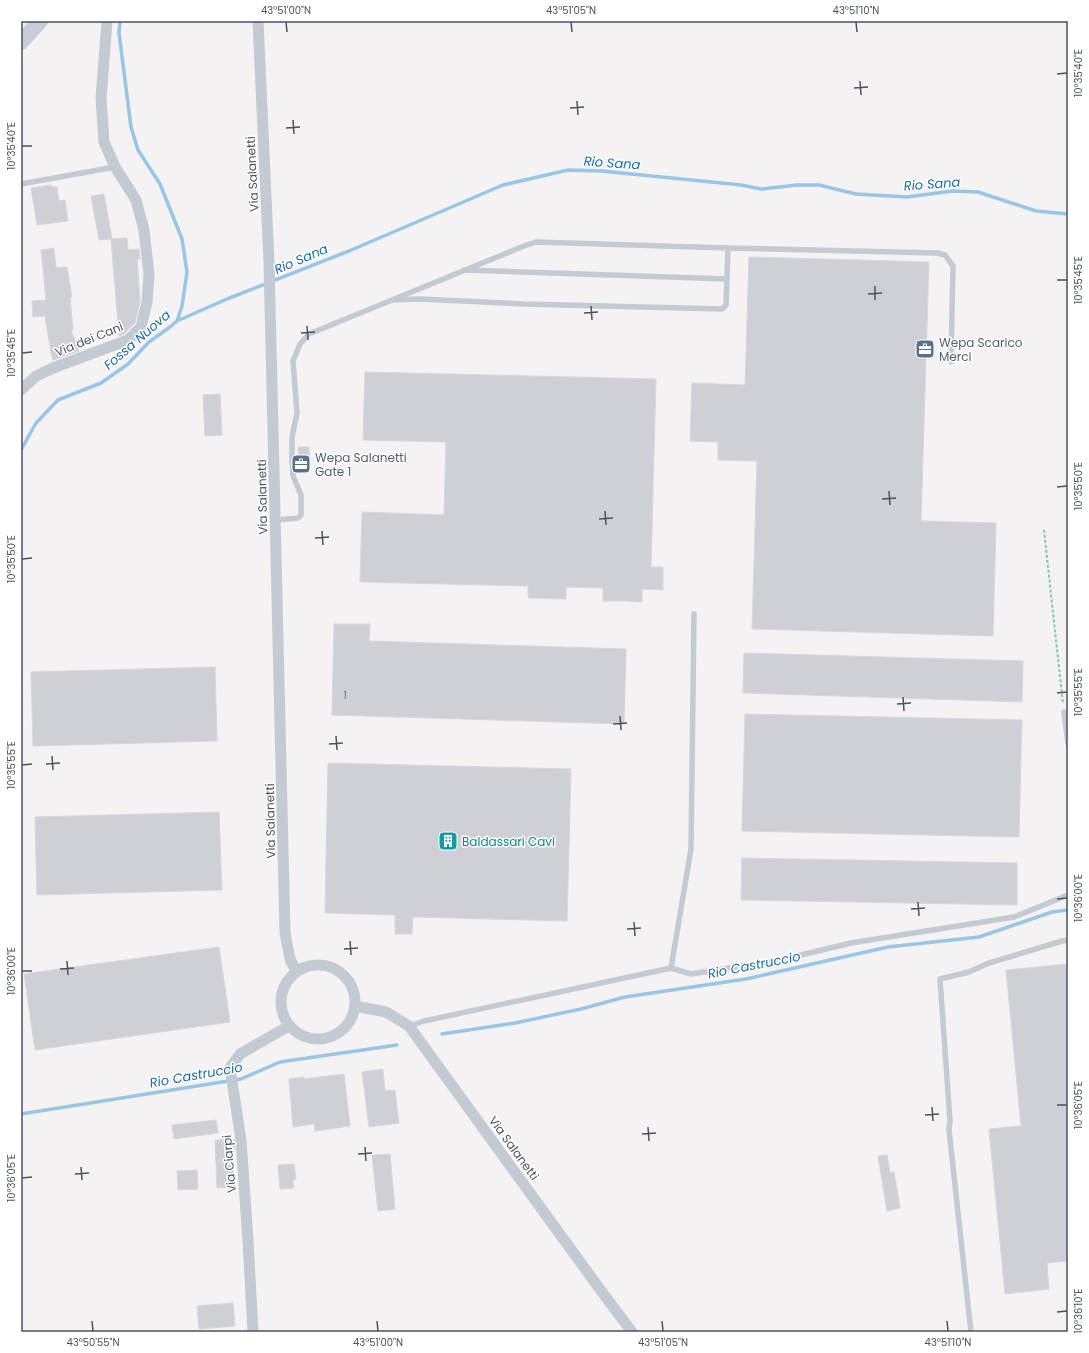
<svg xmlns="http://www.w3.org/2000/svg" width="1089" height="1353" font-family="Poppins,sans-serif">
  <style>
    .lines { fill: none; stroke-linecap: round; stroke-linejoin: round }
    .stream { stroke: #98c6e4; stroke-width: 3.5 }
    .building { fill: #cfd0d5; stroke: #d6d7dc }
    .path { stroke: #81c7b1; stroke-width: 2; stroke-dasharray: 3 2; stroke-linecap: butt }
    .lane { stroke: #c4cad2; stroke-width: 5.5 }
    .street { stroke: #c4cad2; stroke-width: 11 }
    .secondary { stroke: #c7ccd8; stroke-width: 16 }
    .ticks { fill: none; stroke: #4b525d; stroke-width: 1.5 }
    .labels { text-anchor: middle; dominant-baseline: central; stroke-width: 3; stroke-linejoin: round; paint-order: stroke }
    .number-label { font-size: 10px; fill: #6c727b }
    .street-label { font-size: 12px; fill: #4b525d; stroke: #fff }
    .service-label { font-size: 12px; fill: #4e5e75; stroke: #fff; text-anchor: start }
    .culture-label { font-size: 12px; fill: #0d838f; stroke: #fff; text-anchor: start }
    .water-label { font-size: 13px; font-style: italic; fill: #1c6ca0; stroke: #fff }
    .neatline { fill: none; stroke: #4b525d; stroke-width: 1.5 }
    .ticks-label { font-size: 10px; text-anchor: middle; fill: #4b525d }
  </style>
  <rect width="100%" height="100%" fill="#f4f2f2"/>
  <g class="lines">
    <!-- stream -->
    <path class="stream" d="M 177,321 L 227,299 L 349,251 L 503,185 L 568,170 L 602,171 L 741,185 L 761,189 L 797,185 L 819,185 L 856,194 L 907,197 L 953,191 L 978,192 L 1036,211 L 1068,214
      M 21,450 L 36,423 L 58,400 L 101,383 L 128,364 L 149,342 L 170,327 L 177,321 L 182,306 L 187,272 L 182,239 L 160,184 L 138,150 L 131,127 L 119,33 L 120,21
      M 442,1034 L 515,1023 L 581,1009 L 625,997 L 746,979 L 888,947 L 979,937 L 1052,912 L 1068,910
      M 21,1114 L 241,1079 L 280,1062 L 397,1045"/>
  </g>
  <!-- building -->
  <path class="building" d="M 51,185 L 52,187 L 57,187 L 59,201 L 65,200 L 68,221 L 37,225 L 31,188 Z
    M 104,194 L 112,239 L 99,240 L 91,196 Z
    M 127,238 L 128,250 L 139,249 L 140,259 L 137,259 L 140,301 L 135,323 L 124,334 L 119,336 L 111,239 Z
    M 54,248 L 56,268 L 67,267 L 72,297 L 70,297 L 73,330 L 71,330 L 79,351 L 53,360 L 51,353 L 45,316 L 33,317 L 32,301 L 46,300 L 41,250 Z
    M 749,257 L 929,262 L 921,521 L 996,523 L 993,636 L 752,629 L 757,461 L 718,460 L 718,442 L 690,441 L 692,383 L 745,385 Z
    M 365,372 L 656,379 L 651,567 L 663,567 L 663,590 L 642,589 L 642,602 L 628,601 L 603,601 L 603,588 L 566,587 L 566,599 L 528,598 L 528,586 L 360,582 L 362,512 L 444,515 L 446,442 L 363,440 Z
    M 220,394 L 222,435 L 205,436 L 203,395 Z
    M 298,447 L 309,447 L 310,466 L 299,467 Z
    M 334,624 L 370,624 L 369,641 L 626,649 L 624,724 L 332,715 Z
    M 744,653 L 1023,661 L 1022,702 L 743,693 Z
    M 215,667 L 217,741 L 33,746 L 31,672 Z
    M 745,714 L 1022,720 L 1019,837 L 742,831 Z
    M 328,763 L 571,769 L 567,921 L 413,917 L 412,934 L 395,934 L 395,915 L 325,913 Z
    M 219,812 L 222,890 L 37,895 L 35,817 Z
    M 742,858 L 1017,863 L 1017,905 L 741,900 Z
    M 219,947 L 230,1022 L 35,1050 L 24,974 Z
    M 1068,964 L 1068,1261 L 1047,1263 L 1049,1289 L 1005,1294 L 989,1129 L 1021,1126 L 1006,970 Z
    M 383,1069 L 385,1091 L 395,1090 L 399,1123 L 369,1127 L 362,1072 Z
    M 344,1074 L 350,1126 L 315,1131 L 314,1124 L 293,1127 L 289,1079 L 304,1077 L 304,1079 Z
    M 216,1120 L 218,1133 L 174,1139 L 172,1125 Z
    M 234,1139 L 235,1150 L 231,1150 L 235,1187 L 217,1188 L 215,1140 Z
    M 390,1154 L 395,1209 L 378,1211 L 372,1155 Z
    M 887,1155 L 890,1173 L 894,1172 L 900,1208 L 887,1211 L 878,1156 Z
    M 294,1164 L 296,1179 L 293,1180 L 294,1188 L 280,1189 L 278,1165 Z
    M 197,1170 L 198,1189 L 178,1190 L 177,1171 Z
    M 233,1303 L 235,1326 L 199,1329 L 197,1306 Z"/>
  <g class="lines">
    <!-- path -->
    <path class="path" d="M 1044,530 L 1063,704"/>
    <!-- lane -->
    <path class="lane" d="M 21,184 L 115,167
      M 728,248 L 937,253 L 945,255 L 953,266 L 951,362
      M 464,270 L 727,279
      M 276,520 L 298,518 L 301,515 L 301,495 L 293,476 L 292,462 L 292,437 L 297,413 L 293,361 L 300,344 L 309,334 L 392,300 L 420,299 L 524,304 L 722,309 L 726,305 L 728,248 L 536,242 L 524,246 L 392,300
      M 1064,712 L 1068,744
      M 671,968 L 691,974 L 780,960 L 851,943 L 1014,917 L 1068,895
      M 409,1026 L 424,1021 L 671,968 L 691,849 L 694,614
      M 971,1332 L 949,1130 L 950,1121 L 940,979 L 969,972 L 989,963 L 1062,941 L 1068,940"/>
    <!-- street -->
    <path class="street" d="M 258,21 L 269,262 L 285,933 L 290,959 L 296,971
      M 21,390 L 36,376 L 53,368 L 128,340 L 141,327 L 147,302 L 149,274 L 144,230 L 136,200 L 115,167 L 104,142 L 101,98 L 107,21
      M281 1002a37 37 0 1 1 74 0a37 37 0 1 1-74 0Z
      M 355,1006 L 386,1012 L 409,1026 L 599,1288 L 632,1332
      M 253,1332 L 248,1241 L 241,1140 L 230,1068 L 240,1054 L 289,1026"/>
    <!-- secondary -->
    <path class="secondary" d="M 21,42 L 40,21"/>
  </g>
  <!-- ticks -->
  <path class="ticks" d="M 286,22 L 287,32M 571,22 L 572,32M 856,22 L 857,32M 1057,74 L 1067,73M 860,81 L 861,95M 854,88 L 868,87M 577,101 L 578,115M 570,108 L 584,107M 293,120 L 294,134M 286,128 L 300,127M 22,146 L 32,146M 1057,280 L 1067,280M 875,286 L 875,300M 868,294 L 882,293M 591,306 L 592,320M 584,313 L 598,312M 307,326 L 308,340M 301,333 L 315,332M 22,353 L 32,352M 1057,487 L 1067,486M 889,491 L 890,505M 882,499 L 896,498M 605,511 L 606,525M 599,519 L 613,518M 322,531 L 323,545M 315,538 L 329,537M 22,559 L 32,558M 1057,693 L 1067,692M 903,697 L 904,711M 897,704 L 911,703M 620,716 L 621,730M 613,724 L 627,723M 336,736 L 337,750M 329,744 L 343,743M 52,756 L 53,770M 46,764 L 60,763M 22,765 L 32,764M 1057,899 L 1067,898M 918,902 L 919,916M 911,909 L 925,908M 634,922 L 635,936M 627,929 L 641,928M 350,941 L 351,955M 344,949 L 358,948M 67,961 L 68,975M 60,969 L 74,968M 22,971 L 32,971M 1057,1105 L 1067,1105M 932,1107 L 933,1121M 925,1115 L 939,1114M 648,1127 L 649,1141M 642,1134 L 656,1133M 365,1147 L 366,1161M 358,1154 L 372,1153M 81,1167 L 82,1180M 75,1174 L 89,1173M 22,1178 L 32,1177M 1057,1312 L 1067,1311M 92,1321 L 93,1331M 377,1321 L 378,1331M 662,1321 L 663,1331M 947,1321 L 948,1331"/>
  <!-- icons -->
  <defs>
    <symbol id="office-square" viewBox="-11 -11 22 22"><rect x="-9" y="-9" width="18" height="18" rx="4" fill="#5c6f8a" stroke="#fff"/><path d="M-6-3h4V-5.5h4V-3h4V5H-6ZM-1-4.5V-3h2v-1.5ZM-6 0V1H6V0Z" fill="#fff"/></symbol>
    <symbol id="building-square" viewBox="-11 -11 22 22"><rect x="-9" y="-9" width="18" height="18" rx="4" fill="#0f9aa8" stroke="#fff"/><path d="M-4-6H4V6H1V3H-1V6H-4ZM-2.5-4.3h1.7v1.8h-1.7ZM.8-4.3h1.7v1.8H.8ZM-2.5-1h1.7V.8h-1.7ZM.8-1h1.7V.8H.8Z" fill="#fff"/></symbol>
  </defs>
  <g fill-rule="evenodd">
    <use href="#office-square" x="914" y="338" width="22" height="22"/>
    <use href="#office-square" x="290" y="453" width="22" height="22"/>
    <use href="#building-square" x="437" y="830" width="22" height="22"/>
  </g>
  <g class="labels">
    <!-- number labels -->
    <g class="number-label">
      <text x="345" y="695">1</text>
    </g>
    <!-- street labels -->
    <g class="street-label">
      <text transform="translate(252 174) rotate(-93)">Via Salanetti</text>
      <text transform="translate(89 339) rotate(-22)">Via dei Cani</text>
      <text transform="translate(262 497) rotate(-91)">Via Salanetti</text>
      <text transform="translate(270 821) rotate(-91)">Via Salanetti</text>
      <text transform="translate(514 1148) rotate(54)">Via Salanetti</text>
      <text transform="translate(229 1164) rotate(-95)">Via Ciarpi</text>
    </g>
    <!-- service labels -->
    <g class="service-label">
      <text x="939" y="342">Wepa Scarico<tspan x="939" dy="14">Merci</tspan></text>
      <text x="315" y="457">Wepa Salanetti<tspan x="315" dy="14">Gate 1</tspan></text>
    </g>
    <!-- culture labels -->
    <g class="culture-label">
      <text x="462" y="841">Baldassari Cavi</text>
    </g>
    <!-- water labels -->
    <g class="water-label">
      <text transform="translate(612 163) rotate(4)">Rio Sana</text>
      <text transform="translate(932 184) rotate(-4)">Rio Sana</text>
      <text transform="translate(301 259) rotate(-23)">Rio Sana</text>
      <text transform="translate(137 340) rotate(-41)">Fossa Nuova</text>
      <text transform="translate(754 965) rotate(-11)">Rio Castruccio</text>
      <text transform="translate(196 1075) rotate(-10)">Rio Castruccio</text>
    </g>
  </g>
  <!-- border -->
  <rect width="1089" height="1353" fill="none" stroke="#ffffff" stroke-width="44"/>
  <rect x="22" y="22" width="1045" height="1309" class="neatline"/>
  <g class="ticks-label">
    <text x="286" y="14">43°51'00"N</text>
    <text x="571" y="14">43°51'05"N</text>
    <text x="856" y="14">43°51'10"N</text>
    <text transform="translate(1078 73) rotate(-90)" y="4">10°35'40"E</text>
    <text transform="translate(11 146) rotate(-90)" y="4">10°35'40"E</text>
    <text transform="translate(1078 280) rotate(-90)" y="4">10°35'45"E</text>
    <text transform="translate(11 353) rotate(-90)" y="4">10°35'45"E</text>
    <text transform="translate(1078 486) rotate(-90)" y="4">10°35'50"E</text>
    <text transform="translate(11 559) rotate(-90)" y="4">10°35'50"E</text>
    <text transform="translate(1078 692) rotate(-90)" y="4">10°35'55"E</text>
    <text transform="translate(11 765) rotate(-90)" y="4">10°35'55"E</text>
    <text transform="translate(1078 898) rotate(-90)" y="4">10°36'00"E</text>
    <text transform="translate(11 971) rotate(-90)" y="4">10°36'00"E</text>
    <text transform="translate(1078 1105) rotate(-90)" y="4">10°36'05"E</text>
    <text transform="translate(11 1178) rotate(-90)" y="4">10°36'05"E</text>
    <text transform="translate(1078 1311) rotate(-90)" y="4">10°36'10"E</text>
    <text x="93" y="1346">43°50'55"N</text>
    <text x="378" y="1346">43°51'00"N</text>
    <text x="663" y="1346">43°51'05"N</text>
    <text x="948" y="1346">43°51'10"N</text>
  </g>
</svg>
